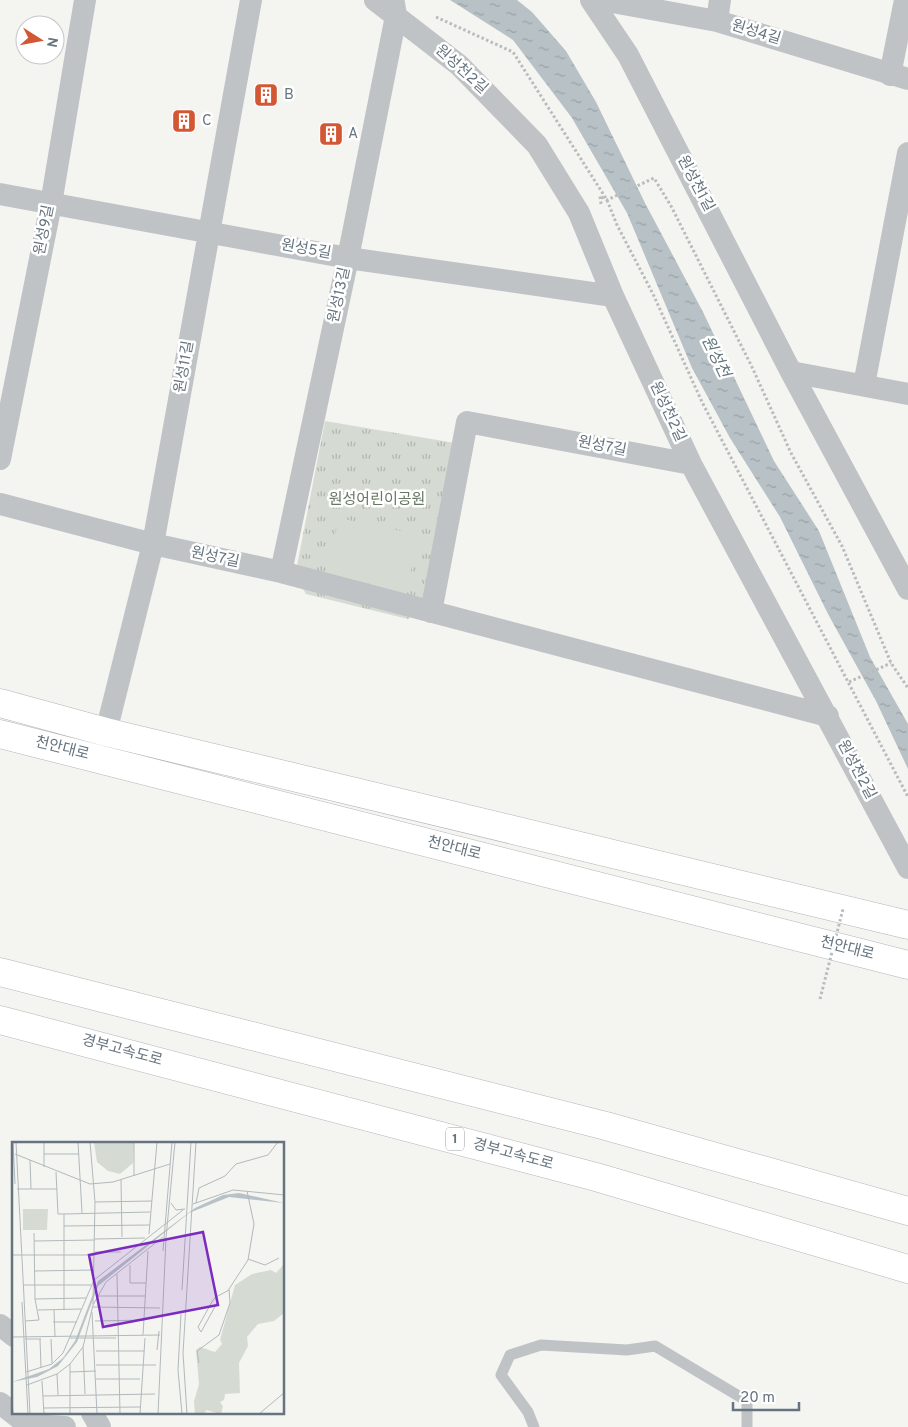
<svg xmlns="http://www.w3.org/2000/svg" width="908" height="1427" font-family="Overpass,'Noto Sans KR',sans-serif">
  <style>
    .park { fill: url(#park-tufts) }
    .pitch { fill: #d5dbd2 }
    .water { fill: url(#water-ripples) }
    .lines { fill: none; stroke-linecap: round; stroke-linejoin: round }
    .primary-casing { stroke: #b1b5b8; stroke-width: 29 }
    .highway-casing { stroke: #b2b6b8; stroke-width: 29 }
    .path { stroke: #b9bbbd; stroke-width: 3; stroke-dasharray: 2.5 2.5; stroke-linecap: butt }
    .lane { stroke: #c0c3c6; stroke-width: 11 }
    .street { stroke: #c0c3c6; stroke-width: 22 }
    .primary { stroke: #fff; stroke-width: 28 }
    .highway { stroke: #fff; stroke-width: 28 }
    .path-bridge { stroke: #b9bbbd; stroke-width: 3; stroke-dasharray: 2.5 2.5; stroke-linecap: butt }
    .labels { text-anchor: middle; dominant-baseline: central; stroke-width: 5; stroke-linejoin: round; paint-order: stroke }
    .shield { fill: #fff; stroke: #949ea5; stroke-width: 1 }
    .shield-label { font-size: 14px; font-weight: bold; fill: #66747f }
    .street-label { font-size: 15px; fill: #66747f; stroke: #fff }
    .poi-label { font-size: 15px; fill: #66747f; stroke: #fff; text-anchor: start }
    .park-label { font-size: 15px; fill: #687764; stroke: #fff }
    .water-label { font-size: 16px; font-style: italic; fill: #62757c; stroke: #fff }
    .inset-road { fill: none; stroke: #b2b9bc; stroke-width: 1 }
    .view { fill: #7b2cbf; fill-opacity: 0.15; stroke: #7b2cbf; stroke-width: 2.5 }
    .inset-edge { fill: none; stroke: #66747f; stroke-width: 2.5 }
  </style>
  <defs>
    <pattern id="park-tufts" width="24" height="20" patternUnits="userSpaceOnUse" patternTransform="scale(1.25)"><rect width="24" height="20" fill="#d5dbd2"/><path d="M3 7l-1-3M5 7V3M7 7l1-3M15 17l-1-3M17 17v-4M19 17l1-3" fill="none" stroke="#b1b6b0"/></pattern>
    <pattern id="water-ripples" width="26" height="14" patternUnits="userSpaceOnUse" patternTransform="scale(1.25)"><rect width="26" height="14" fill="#b8c2c6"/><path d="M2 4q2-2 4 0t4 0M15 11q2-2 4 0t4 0" fill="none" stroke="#99a2a6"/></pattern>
  </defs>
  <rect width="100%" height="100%" fill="#f4f4f1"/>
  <!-- park -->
  <path class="park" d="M 325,421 L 455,443 L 421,610 L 408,619 L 306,594 L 295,576 Z"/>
  <!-- pitch -->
  <path class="pitch" d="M 339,518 L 419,535 L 406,592 L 326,574 Z"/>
  <!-- water -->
  <path class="water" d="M 450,0 L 517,0 L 532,12 L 566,51 L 596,102 L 645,203 L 703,312 L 774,461 L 819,531 L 870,657 L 908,724 L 908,769 L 876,701 L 828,614 L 780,517 L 730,438 L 692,368 L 627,213 L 572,118 L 513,40 Z"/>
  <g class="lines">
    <defs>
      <path id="primary" d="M 0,703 L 106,732 L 908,925
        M 0,734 L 908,965"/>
      <path id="highway" d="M 0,972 L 606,1126 L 908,1211
        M 0,1020 L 596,1177 L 908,1269"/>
    </defs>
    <!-- primary casing -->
    <use href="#primary" class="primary-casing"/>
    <!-- highway casing -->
    <use href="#highway" class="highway-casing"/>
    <!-- path -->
    <path class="path" d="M 436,17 L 513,52 L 607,200 L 617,225 L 653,294 L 702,402 L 908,797
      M 601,204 L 600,196 L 607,200 L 654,178 L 671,206 L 752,367 L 791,453 L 842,546 L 891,663 L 908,688
      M 849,682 L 891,663"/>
    <!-- lane -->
    <path class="lane" d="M 534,1427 L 528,1412 L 501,1375 L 510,1355 L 541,1345 L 627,1350 L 655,1346 L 747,1401 L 747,1427"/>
    <!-- street -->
    <path class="street" d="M 375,0 L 459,65 L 537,145 L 579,213 L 613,296 L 691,464 L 908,868
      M 591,0 L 628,55 L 791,372 L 908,589
      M 601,0 L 717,21 L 908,79
      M 717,21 L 720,0
      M 890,75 L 905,0
      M 0,194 L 348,258 L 613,296
      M 791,372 L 908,394
      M 864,385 L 908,153
      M 0,459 L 51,204 L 85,0
      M 0,504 L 153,544 L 281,572 L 828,716
      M 281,572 L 348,258 L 396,16 L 394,3
      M 431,612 L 467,422 L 691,464
      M 106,732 L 153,544 L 251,0
      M 0,1325 L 14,1336
      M 0,1403 L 28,1425 L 65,1427
      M 92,1413 L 100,1427"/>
    <!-- primary -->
    <use href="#primary" class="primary"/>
    <!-- highway -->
    <use href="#highway" class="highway"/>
    <!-- path-bridge -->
    <path class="path-bridge" d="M 820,999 L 843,909"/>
  </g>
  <!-- icons -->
  <defs>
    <symbol id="building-square" viewBox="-11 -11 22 22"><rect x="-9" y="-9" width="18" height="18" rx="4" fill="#d25733" stroke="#fff"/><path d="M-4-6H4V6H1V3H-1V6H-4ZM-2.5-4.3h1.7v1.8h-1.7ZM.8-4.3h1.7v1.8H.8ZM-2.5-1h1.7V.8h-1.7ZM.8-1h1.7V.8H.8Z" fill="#fff"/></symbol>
  </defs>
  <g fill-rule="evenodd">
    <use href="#building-square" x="252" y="81" width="28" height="28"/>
    <use href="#building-square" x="170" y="107" width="28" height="28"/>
    <use href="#building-square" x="317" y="120" width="28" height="28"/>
  </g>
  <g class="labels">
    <!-- shield labels -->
    <rect class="shield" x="446" y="1127.5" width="18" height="23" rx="4"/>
    <g class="shield-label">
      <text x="455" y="1139">1</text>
    </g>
    <!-- street labels -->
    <g class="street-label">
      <text transform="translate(756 33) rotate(17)">원성4길</text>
      <text transform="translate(461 70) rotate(42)">원성천2길</text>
      <text transform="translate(695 184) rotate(62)">원성천1길</text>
      <text transform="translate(45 230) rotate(-79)">원성9길</text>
      <text transform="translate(306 250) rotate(10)">원성5길</text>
      <text transform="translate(340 295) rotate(-78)">원성13길</text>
      <text transform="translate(185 367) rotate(-80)">원성11길</text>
      <text transform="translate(667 412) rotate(65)">원성천2길</text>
      <text transform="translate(602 447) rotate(11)">원성7길</text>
      <text transform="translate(215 558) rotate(12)">원성7길</text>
      <text transform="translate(62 749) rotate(14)">천안대로</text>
      <text transform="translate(856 770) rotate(62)">원성천2길</text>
      <text transform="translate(454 849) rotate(14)">천안대로</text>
      <text transform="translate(847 949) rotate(14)">천안대로</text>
      <text transform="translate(122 1051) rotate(15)">경부고속도로</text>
      <text transform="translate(513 1155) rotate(15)">경부고속도로</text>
    </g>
    <!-- poi labels -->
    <g class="poi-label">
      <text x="284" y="95">B</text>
      <text x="202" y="121">C</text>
      <text x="348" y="134">A</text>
    </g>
    <!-- park labels -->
    <g class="park-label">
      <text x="377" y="500">원성어린이공원</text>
    </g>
    <!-- water labels -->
    <g class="water-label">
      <text transform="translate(715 357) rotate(64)">원성천</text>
    </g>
  </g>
  <!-- overview -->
  <g transform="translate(12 1142)">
    <rect width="272" height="272" fill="#f4f4f1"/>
    <path d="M 272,122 L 272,171 L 262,179 L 246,182 L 235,195 L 236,204 L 227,221 L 228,251 L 213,252 L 212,258 L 208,260 L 211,264 L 209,272 L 194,268 L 193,272 L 183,272 L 182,259 L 187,242 L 184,208 L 188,205 L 203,210 L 210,202 L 208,198 L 223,143 L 240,132 L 259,128 L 264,131 Z" fill="#d5dbd2"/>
    <path d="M 82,0 L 122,0 L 121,21 L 108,32 L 96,29 L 85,20 Z" fill="#d5dbd2"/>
    <path d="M 11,67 L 36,67 L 35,88 L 11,88 Z" fill="#d5dbd2"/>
    <path d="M 227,51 L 272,61 L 217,55 L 177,71 L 86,144 L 65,200 L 46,224 L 25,235 L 0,240 L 37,227 L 51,216 L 63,199 L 86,139 L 183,66 L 211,53 Z" fill="#b8c2c6"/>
    <path class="inset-road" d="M 1,0 L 3,42M 4,0 L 18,272M 32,0 L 32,25M 66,0 L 70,71M 78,0 L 83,60 L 81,162M 3,12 L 78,42 L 101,40 L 158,22M 32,12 L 67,12M 18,18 L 19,47M 44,30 L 46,72 L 52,72 L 52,168M 122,34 L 122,0M 109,38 L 110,95M 5,47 L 45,47M 83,60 L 140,59M 159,61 L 164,68 L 173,67M 184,61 L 187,46 L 213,34 L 224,22 L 256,13 L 266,0M 181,62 L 221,48 L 273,53M 52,72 L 138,70M 52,84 L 138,83M 137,92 L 145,0M 83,97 L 133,96M 22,99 L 83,98M 151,109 L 160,0M 83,110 L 109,110M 0,113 L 83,113M 236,117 L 253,123 L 267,116M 118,123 L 118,141 L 134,141M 22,129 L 82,128M 105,132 L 108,272M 11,143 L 79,143M 170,148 L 179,0M 86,154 L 133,154M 204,155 L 205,161 L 189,190 L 186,185 L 201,158 L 204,155 L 217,148M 23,157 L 74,156M 10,160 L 16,272M 81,165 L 148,166M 26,168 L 69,167M 42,168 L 43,195M 80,170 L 85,272M 169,172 L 166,228 L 170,272M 13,179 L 27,178 L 23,157 L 22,91M 83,179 L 132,178M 41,180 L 65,180M 131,193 L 136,109M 0,195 L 148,193M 58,196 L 104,196M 13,197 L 29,197M 28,197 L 29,226M 39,197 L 40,221M 71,205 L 73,252M 145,208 L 147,189M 84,209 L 132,209M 187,221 L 185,209 L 207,193 L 218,161 L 217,147 L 236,118 L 242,82 L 235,49M 58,222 L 58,272M 84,223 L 144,223M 14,230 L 40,222 L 51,211 L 82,138 L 171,68M 58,230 L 84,229M 45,232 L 46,253M 84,237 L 128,237M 30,239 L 32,272M 15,243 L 45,232 L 58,222 L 71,205 L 81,163 L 94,140 L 151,95M 0,253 L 1,272M 31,254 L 143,252M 31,266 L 128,265M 128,272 L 133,196M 146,272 L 154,96 L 163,0M 175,272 L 171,211 L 184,0M 247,272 L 273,250"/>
    <path class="view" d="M 191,90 L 206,163 L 91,185 L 77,113 Z"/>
    <rect width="272" height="272" class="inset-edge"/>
  </g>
  <!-- north arrow -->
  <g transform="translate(40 40) rotate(101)"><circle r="24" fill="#ffffff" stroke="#c2c7cc"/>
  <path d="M0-4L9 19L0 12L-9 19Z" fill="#d25733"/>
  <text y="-8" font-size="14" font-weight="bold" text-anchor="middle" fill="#66747f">N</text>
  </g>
  <!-- scale -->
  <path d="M733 1402v8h66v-8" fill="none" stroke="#66747f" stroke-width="2.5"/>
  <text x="740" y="1402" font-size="15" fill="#66747f" stroke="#ffffff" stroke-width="4" paint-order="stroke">20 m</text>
</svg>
